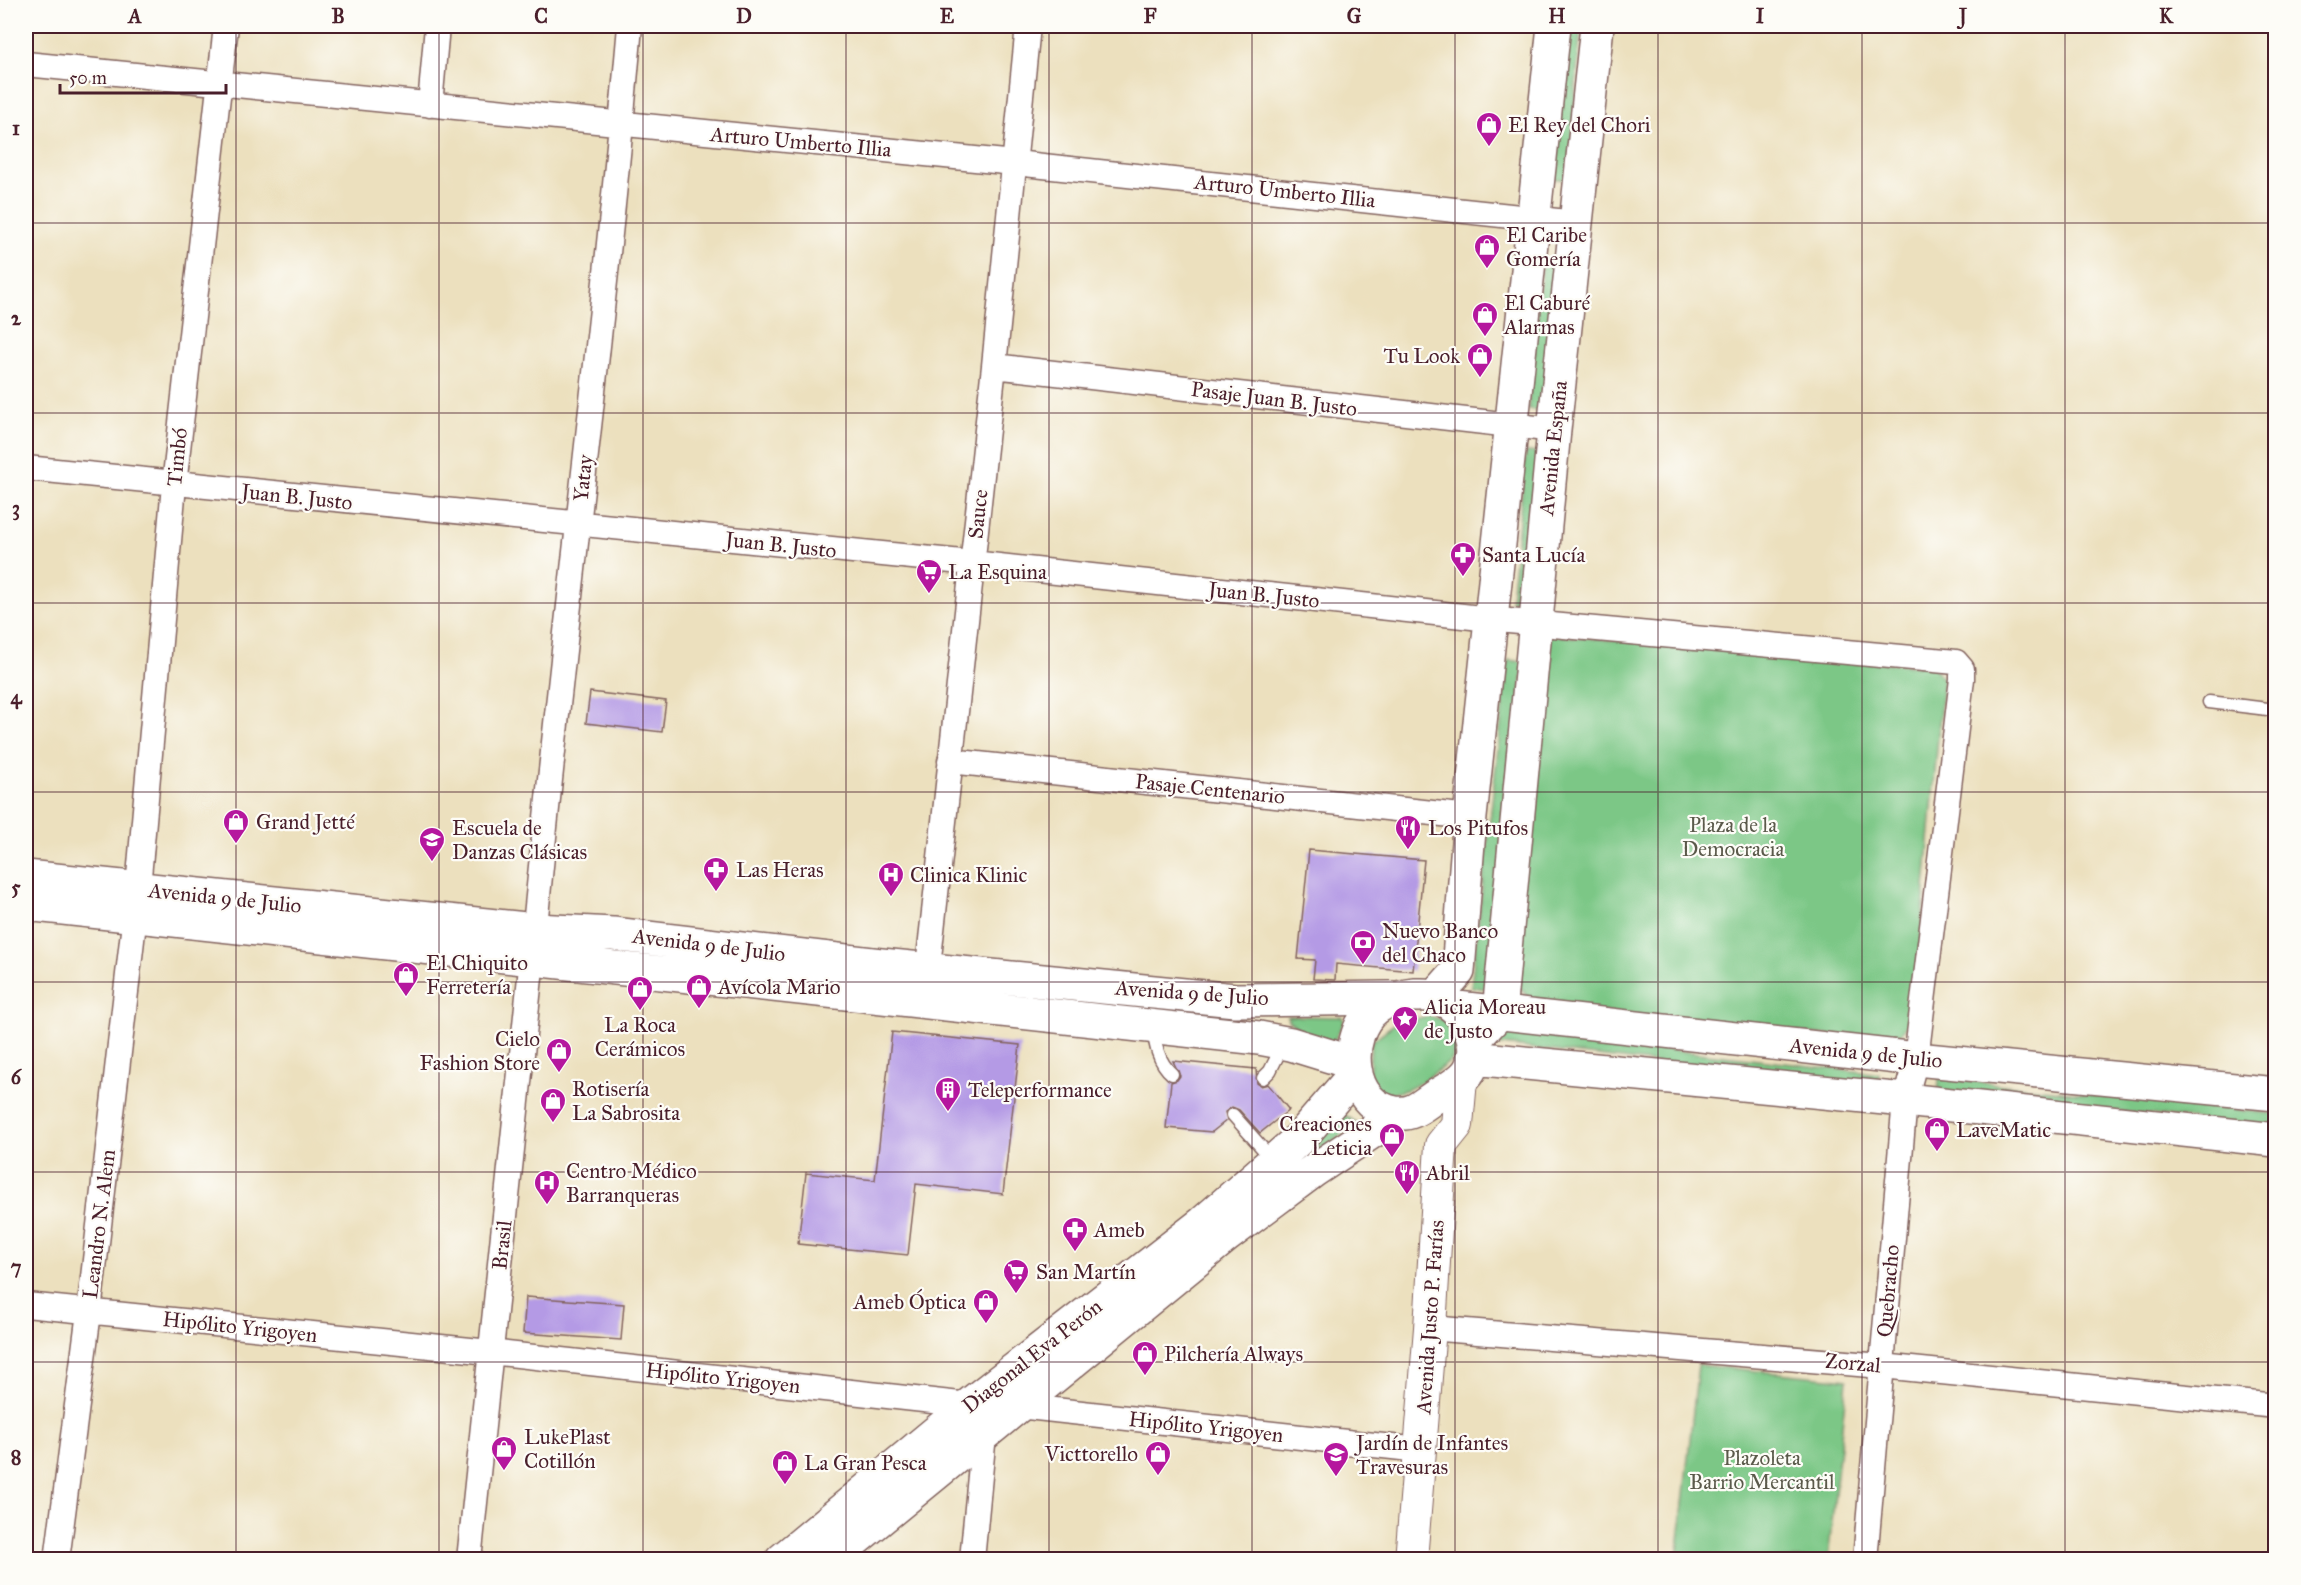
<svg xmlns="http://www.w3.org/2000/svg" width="2301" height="1585" font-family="'IM FELL Great Primer',serif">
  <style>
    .green { fill: #7bc786; stroke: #627358; stroke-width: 1.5 }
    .building { fill: #b49ae5 }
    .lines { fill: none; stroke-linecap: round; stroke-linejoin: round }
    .service-casing { stroke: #83635e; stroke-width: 15 }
    .minor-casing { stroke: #83635e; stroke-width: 27 }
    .tertiary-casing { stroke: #83635e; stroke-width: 34 }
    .secondary-casing { stroke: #83635e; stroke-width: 36 }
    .primary-casing { stroke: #83635e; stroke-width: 36 }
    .service { stroke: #fff; stroke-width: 12 }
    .minor { stroke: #fff; stroke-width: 24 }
    .tertiary { stroke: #fff; stroke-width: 32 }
    .secondary { stroke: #fff; stroke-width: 33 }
    .primary { stroke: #fff; stroke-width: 33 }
    .grid { fill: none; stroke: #4a1f2b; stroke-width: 1.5; stroke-opacity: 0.55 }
    .labels { text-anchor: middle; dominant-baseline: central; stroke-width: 4.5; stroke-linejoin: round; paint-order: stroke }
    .poi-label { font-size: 21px; fill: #4a1f2b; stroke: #fdfcf7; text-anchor: start }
    .street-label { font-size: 21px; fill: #4a1f2b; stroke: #fdfcf7 }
    .park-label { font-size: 21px; fill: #5b5a4b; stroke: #fdfcf7 }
    .neatline { fill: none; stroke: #4a1f2b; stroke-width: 2 }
    .grid-label { font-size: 20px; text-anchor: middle; font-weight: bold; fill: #4a1f2b }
  </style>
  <rect width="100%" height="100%" fill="#fdfcf7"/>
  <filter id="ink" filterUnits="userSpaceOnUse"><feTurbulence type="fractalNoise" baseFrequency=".0167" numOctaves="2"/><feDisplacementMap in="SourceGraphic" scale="12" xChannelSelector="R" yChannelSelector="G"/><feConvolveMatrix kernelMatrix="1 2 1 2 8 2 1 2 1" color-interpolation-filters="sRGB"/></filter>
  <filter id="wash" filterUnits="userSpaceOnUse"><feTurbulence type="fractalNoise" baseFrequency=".008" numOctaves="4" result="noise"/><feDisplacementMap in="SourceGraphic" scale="24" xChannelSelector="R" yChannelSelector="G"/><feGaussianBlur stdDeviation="1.35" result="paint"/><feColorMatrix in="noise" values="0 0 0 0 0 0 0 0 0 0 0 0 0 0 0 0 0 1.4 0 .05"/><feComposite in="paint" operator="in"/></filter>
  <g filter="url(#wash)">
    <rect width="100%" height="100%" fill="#ece0be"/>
    <!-- green -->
    <path class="green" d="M 1563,26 L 1581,26 L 1568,180 L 1550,178 Z
      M 1543,260 L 1561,262 L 1546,411 L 1528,409 Z
      M 1526,452 L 1544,453 L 1529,603 L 1511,601 Z
      M 1549,635 L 1934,667 L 1943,679 L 1914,1016 L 1894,1042 L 1536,1005 L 1511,978 Z
      M 1508,660 L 1524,662 L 1487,989 L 1471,987 Z
      M 1287,1016 L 1342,1017 L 1344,1021 L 1330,1049 L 1326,1049 L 1288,1020 Z
      M 1428,1016 L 1445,1020 L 1456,1040 L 1452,1060 C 1427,1078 1408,1097 1377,1093 L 1369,1079 L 1371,1042 L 1394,1024 Z
      M 1499,1030 L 1879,1074 L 1878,1089 L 1495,1044 Z
      M 1939,1078 L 2275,1114 L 2275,1128 L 1938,1092 Z
      M 1340,1112 L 1357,1123 L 1224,1221 Z
      M 1698,1365 L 1847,1380 L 1828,1559 L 1677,1559 Z"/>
    <g id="blocks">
      <!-- building -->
      <path class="building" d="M 590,692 L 666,701 L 662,732 L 586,723 Z
        M 1309,850 L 1424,860 L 1413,971 L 1336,964 L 1335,980 L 1313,979 L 1315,960 L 1298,959 Z
        M 892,1032 L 1020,1045 L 1003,1194 L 916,1184 L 908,1255 L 798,1244 L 806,1173 L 875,1180 Z
        M 1173,1061 L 1256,1069 L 1257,1083 L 1261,1086 L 1268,1084 L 1289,1110 L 1260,1133 L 1239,1110 L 1232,1107 L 1225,1112 L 1227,1120 L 1212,1132 L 1166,1128 L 1171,1082 L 1177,1080 L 1180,1076 Z
        M 526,1297 L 624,1304 L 621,1340 L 523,1333 Z"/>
    </g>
  </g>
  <g filter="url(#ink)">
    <use href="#blocks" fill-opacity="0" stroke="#83635e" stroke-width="1.5"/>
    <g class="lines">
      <defs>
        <path id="service" d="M 2209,702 L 2276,710
          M 1153,1028 C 1155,1044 1158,1062 1172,1074
          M 1263,1078 L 1270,1071 L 1284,1043
          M 1233,1115 L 1272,1159"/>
        <path id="minor" d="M 26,64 L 1015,163 L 1576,223
          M 430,105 L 437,26
          M 994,366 L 1554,430
          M 26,468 L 972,563 L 1509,621 L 1956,662 L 1962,669 L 1962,679 L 1916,1059 L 1905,1100 L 1865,1560
          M 950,761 L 1470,817
          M 926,985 L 994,366 L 1028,26
          M 26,1305 L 490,1352 L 969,1405 L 1018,1406 L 1420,1450
          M 1430,1328 L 1882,1366 L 2276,1406
          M 57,1560 L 89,1312 L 138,888 L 174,485 L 226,26
          M 469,1560 L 532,958 C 561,647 603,337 630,26
          M 972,1560 L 984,1434"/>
        <path id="tertiary" d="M 1411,1560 L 1430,1328 L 1441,1145 L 1457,1125 L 1461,1080"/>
        <path id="secondary" d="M 26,877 L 535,930 L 613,934 L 881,965 L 1235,1000 L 1393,998
          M 26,904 L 1259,1038 L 1291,1044 L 1353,1063
          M 1436,996 L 1458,971 L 1470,817 L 1554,26
          M 1479,1034 L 1499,1013 L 1554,430 L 1597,26"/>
        <path id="primary" d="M 1414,995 C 1421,995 1430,994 1437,997 C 1463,1006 1483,1040 1471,1067 C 1465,1081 1445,1090 1433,1098 C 1420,1107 1412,1115 1396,1113 C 1347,1107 1342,1034 1376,1008 C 1387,999 1400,997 1414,995 Z
          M 1457,1008 L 1916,1059 L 2276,1094
          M 1473,1058 L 1905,1100 L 2276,1140
          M 782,1560 L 969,1405 L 1203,1223 L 1300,1138 L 1356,1073
          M 830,1560 L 1226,1236 L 1313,1171 L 1376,1129 L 1393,1113"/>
      </defs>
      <!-- service casing -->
      <use href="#service" class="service-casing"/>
      <!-- minor casing -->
      <use href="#minor" class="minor-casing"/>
      <!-- tertiary casing -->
      <use href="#tertiary" class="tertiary-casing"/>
      <!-- secondary casing -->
      <use href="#secondary" class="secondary-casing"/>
      <!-- primary casing -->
      <use href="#primary" class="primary-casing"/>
      <!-- service -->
      <use href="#service" class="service"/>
      <!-- minor -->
      <use href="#minor" class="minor"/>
      <!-- tertiary -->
      <use href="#tertiary" class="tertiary"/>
      <!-- secondary -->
      <use href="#secondary" class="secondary"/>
      <!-- primary -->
      <use href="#primary" class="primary"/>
    </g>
  </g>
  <!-- grid -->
  <path class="grid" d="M 236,26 L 236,1560M 439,26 L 439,1560M 643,26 L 643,1560M 846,26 L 846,1560M 1049,26 L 1049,1560M 1252,26 L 1252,1560M 1455,26 L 1455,1560M 1658,26 L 1658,1560M 1862,26 L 1862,1560M 2065,26 L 2065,1560M 26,223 L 2276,223M 26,413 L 2276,413M 26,603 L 2276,603M 26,792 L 2276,792M 26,982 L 2276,982M 26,1172 L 2276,1172M 26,1362 L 2276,1362"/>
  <!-- icons -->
  <defs>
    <symbol id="shop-pin" viewBox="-11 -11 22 30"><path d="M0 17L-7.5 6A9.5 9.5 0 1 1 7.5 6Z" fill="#b5179e" stroke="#fdfcf7"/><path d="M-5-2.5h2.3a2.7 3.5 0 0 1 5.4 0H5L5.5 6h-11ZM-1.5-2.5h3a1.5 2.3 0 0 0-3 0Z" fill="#fff"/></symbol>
    <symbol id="pharmacy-pin" viewBox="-11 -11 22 30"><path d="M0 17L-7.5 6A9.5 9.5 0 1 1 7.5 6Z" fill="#b5179e" stroke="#fdfcf7"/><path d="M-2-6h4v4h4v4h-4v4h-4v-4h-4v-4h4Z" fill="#fff"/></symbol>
    <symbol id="supermarket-pin" viewBox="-11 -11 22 30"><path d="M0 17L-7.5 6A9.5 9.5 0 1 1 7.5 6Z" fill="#b5179e" stroke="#fdfcf7"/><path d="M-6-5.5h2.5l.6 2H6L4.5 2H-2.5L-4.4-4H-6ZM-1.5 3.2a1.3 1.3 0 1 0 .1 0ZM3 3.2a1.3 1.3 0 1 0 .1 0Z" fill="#fff"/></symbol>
    <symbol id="restaurant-pin" viewBox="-11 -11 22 30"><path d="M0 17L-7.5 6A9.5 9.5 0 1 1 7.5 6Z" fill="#b5179e" stroke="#fdfcf7"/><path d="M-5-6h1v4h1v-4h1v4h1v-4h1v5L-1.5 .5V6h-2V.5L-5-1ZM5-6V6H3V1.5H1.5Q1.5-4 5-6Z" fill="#fff"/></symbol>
    <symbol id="school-pin" viewBox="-11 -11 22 30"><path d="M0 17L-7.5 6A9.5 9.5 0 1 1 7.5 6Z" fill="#b5179e" stroke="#fdfcf7"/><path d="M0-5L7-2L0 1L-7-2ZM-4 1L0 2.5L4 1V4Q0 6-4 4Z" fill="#fff"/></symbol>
    <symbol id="hospital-pin" viewBox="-11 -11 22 30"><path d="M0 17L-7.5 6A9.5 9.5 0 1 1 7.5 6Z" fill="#b5179e" stroke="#fdfcf7"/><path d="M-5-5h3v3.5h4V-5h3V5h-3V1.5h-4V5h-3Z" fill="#fff"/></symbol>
    <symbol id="bank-pin" viewBox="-11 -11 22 30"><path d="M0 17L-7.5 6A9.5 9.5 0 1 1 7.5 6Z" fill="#b5179e" stroke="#fdfcf7"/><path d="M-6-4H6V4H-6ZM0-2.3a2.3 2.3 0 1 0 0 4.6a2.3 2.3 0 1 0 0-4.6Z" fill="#fff"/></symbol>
    <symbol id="sight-pin" viewBox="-11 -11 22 30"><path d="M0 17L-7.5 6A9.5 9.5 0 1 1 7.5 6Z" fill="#b5179e" stroke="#fdfcf7"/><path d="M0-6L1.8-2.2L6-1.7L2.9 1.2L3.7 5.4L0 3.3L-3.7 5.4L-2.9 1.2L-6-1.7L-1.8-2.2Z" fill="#fff"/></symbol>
    <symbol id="building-pin" viewBox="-11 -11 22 30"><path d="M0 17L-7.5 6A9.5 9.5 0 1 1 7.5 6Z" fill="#b5179e" stroke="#fdfcf7"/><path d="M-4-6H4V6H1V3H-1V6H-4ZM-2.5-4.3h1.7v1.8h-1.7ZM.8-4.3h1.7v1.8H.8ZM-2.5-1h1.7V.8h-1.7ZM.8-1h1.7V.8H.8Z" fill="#fff"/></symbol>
  </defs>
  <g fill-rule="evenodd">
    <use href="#shop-pin" x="1474" y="110" width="30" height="40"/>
    <use href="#shop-pin" x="1472" y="232" width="30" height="40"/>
    <use href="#shop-pin" x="1470" y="300" width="30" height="40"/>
    <use href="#shop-pin" x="1465" y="341" width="30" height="40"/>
    <use href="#pharmacy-pin" x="1448" y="540" width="30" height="40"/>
    <use href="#supermarket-pin" x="914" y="557" width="30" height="40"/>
    <use href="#shop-pin" x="221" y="807" width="30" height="40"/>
    <use href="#restaurant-pin" x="1393" y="813" width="30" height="40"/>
    <use href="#school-pin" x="417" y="825" width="30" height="40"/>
    <use href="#pharmacy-pin" x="701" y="855" width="30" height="40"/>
    <use href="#hospital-pin" x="876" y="860" width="30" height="40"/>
    <use href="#bank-pin" x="1348" y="928" width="30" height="40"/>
    <use href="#shop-pin" x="391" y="960" width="30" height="40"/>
    <use href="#shop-pin" x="684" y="972" width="30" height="40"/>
    <use href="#shop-pin" x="625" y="974" width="30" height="40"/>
    <use href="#sight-pin" x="1390" y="1004" width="30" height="40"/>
    <use href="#shop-pin" x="544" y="1036" width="30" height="40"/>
    <use href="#building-pin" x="933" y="1075" width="30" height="40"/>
    <use href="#shop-pin" x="538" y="1086" width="30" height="40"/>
    <use href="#shop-pin" x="1922" y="1115" width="30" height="40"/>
    <use href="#shop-pin" x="1377" y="1121" width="30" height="40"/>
    <use href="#restaurant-pin" x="1392" y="1158" width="30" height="40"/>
    <use href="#hospital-pin" x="532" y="1168" width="30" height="40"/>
    <use href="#pharmacy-pin" x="1060" y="1215" width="30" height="40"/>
    <use href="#supermarket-pin" x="1001" y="1257" width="30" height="40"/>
    <use href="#shop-pin" x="971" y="1287" width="30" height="40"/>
    <use href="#shop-pin" x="1130" y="1339" width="30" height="40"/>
    <use href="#shop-pin" x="489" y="1434" width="30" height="40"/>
    <use href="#shop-pin" x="1143" y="1439" width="30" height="40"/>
    <use href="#school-pin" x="1321" y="1440" width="30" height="40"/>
    <use href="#shop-pin" x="770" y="1448" width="30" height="40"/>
  </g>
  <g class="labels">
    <!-- poi labels -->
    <g class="poi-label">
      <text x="1508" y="125">El Rey del Chori</text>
      <text x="1506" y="235">El Caribe<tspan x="1506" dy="24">Gomería</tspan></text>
      <text x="1504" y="303">El Caburé<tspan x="1504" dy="24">Alarmas</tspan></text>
      <text x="1460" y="356" text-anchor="end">Tu Look</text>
      <text x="1482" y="555">Santa Lucía</text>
      <text x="948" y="572">La Esquina</text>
      <text x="256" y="822">Grand Jetté</text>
      <text x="452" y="828">Escuela de<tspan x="452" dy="24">Danzas Clásicas</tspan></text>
      <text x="1428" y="828">Los Pitufos</text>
      <text x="736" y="870">Las Heras</text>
      <text x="910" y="875">Clinica Klinic</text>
      <text x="1382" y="931">Nuevo Banco<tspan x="1382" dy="24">del Chaco</tspan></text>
      <text x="426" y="963">El Chiquito<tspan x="426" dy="24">Ferretería</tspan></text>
      <text x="718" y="987">Avícola Mario</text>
      <text x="1424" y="1007">Alicia Moreau<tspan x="1424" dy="24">de Justo</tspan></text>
      <text x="640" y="1025" text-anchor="middle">La Roca<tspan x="640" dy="24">Cerámicos</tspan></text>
      <text x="540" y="1039" text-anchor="end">Cielo<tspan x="540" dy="24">Fashion Store</tspan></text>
      <text x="572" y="1089">Rotisería<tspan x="572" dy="24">La Sabrosita</tspan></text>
      <text x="968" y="1090">Teleperformance</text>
      <text x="1372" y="1124" text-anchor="end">Creaciones<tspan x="1372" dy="24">Leticia</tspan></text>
      <text x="1956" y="1130">LaveMatic</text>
      <text x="566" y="1171">Centro Médico<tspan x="566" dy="24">Barranqueras</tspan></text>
      <text x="1426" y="1173">Abril</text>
      <text x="1094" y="1230">Ameb</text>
      <text x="1036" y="1272">San Martín</text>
      <text x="966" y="1302" text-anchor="end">Ameb Óptica</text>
      <text x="1164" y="1354">Pilchería Always</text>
      <text x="524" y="1437">LukePlast<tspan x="524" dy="24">Cotillón</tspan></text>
      <text x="1356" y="1443">Jardín de Infantes<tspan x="1356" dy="24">Travesuras</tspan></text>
      <text x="1138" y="1454" text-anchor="end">Victtorello</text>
      <text x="804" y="1463">La Gran Pesca</text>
    </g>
    <!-- street labels -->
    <g class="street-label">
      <text transform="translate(801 142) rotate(5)">Arturo Umberto Illia</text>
      <text transform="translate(1285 191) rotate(6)">Arturo Umberto Illia</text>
      <text transform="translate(1274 399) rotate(7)">Pasaje Juan B. Justo</text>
      <text transform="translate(1553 448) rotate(-84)">Avenida España</text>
      <text transform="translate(177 457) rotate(-84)">Timbó</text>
      <text transform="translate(583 478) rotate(-84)">Yatay</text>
      <text transform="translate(297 497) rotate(6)">Juan B. Justo</text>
      <text transform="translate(978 514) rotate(-84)">Sauce</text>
      <text transform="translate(781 545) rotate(6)">Juan B. Justo</text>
      <text transform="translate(1264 595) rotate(6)">Juan B. Justo</text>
      <text transform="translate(1210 789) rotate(6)">Pasaje Centenario</text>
      <text transform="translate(225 898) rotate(6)">Avenida 9 de Julio</text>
      <text transform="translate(709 945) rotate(7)">Avenida 9 de Julio</text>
      <text transform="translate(1192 993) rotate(4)">Avenida 9 de Julio</text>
      <text transform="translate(1866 1053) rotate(6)">Avenida 9 de Julio</text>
      <text transform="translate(99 1224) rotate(-83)">Leandro N. Alem</text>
      <text transform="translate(502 1245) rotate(-84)">Brasil</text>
      <text transform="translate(1888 1291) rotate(-85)">Quebracho</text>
      <text transform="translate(1430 1317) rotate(-86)">Avenida Justo P. Farías</text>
      <text transform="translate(240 1327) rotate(6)">Hipólito Yrigoyen</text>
      <text transform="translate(1032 1356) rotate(-38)">Diagonal Eva Perón</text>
      <text transform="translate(1853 1363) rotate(5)">Zorzal</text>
      <text transform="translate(723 1378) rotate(6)">Hipólito Yrigoyen</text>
      <text transform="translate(1206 1427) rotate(6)">Hipólito Yrigoyen</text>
    </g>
    <!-- park labels -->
    <g class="park-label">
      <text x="1733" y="825">Plaza de la<tspan x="1733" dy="24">Democracia</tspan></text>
      <text x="1762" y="1458">Plazoleta<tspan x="1762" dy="24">Barrio Mercantil</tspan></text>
    </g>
  </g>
  <!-- margin -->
  <rect width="2301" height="1585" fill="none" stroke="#fdfcf7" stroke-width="66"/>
  <!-- scale -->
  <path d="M60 84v9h166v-9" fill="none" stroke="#4a1f2b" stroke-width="3"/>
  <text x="69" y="84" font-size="18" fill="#4a1f2b" stroke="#fdfcf7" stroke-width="4.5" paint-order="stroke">50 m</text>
  <rect x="33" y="33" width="2235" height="1519" class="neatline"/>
  <g class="grid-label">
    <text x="135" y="23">A</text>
    <text x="338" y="23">B</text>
    <text x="541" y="23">C</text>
    <text x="744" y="23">D</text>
    <text x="947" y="23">E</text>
    <text x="1150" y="23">F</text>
    <text x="1354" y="23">G</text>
    <text x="1557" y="23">H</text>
    <text x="1760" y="23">I</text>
    <text x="1963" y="23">J</text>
    <text x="2166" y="23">K</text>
    <text x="16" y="135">1</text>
    <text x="16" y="325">2</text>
    <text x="16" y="515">3</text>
    <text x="16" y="704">4</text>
    <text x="16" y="894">5</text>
    <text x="16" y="1084">6</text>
    <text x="16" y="1274">7</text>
    <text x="16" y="1464">8</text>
  </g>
</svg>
